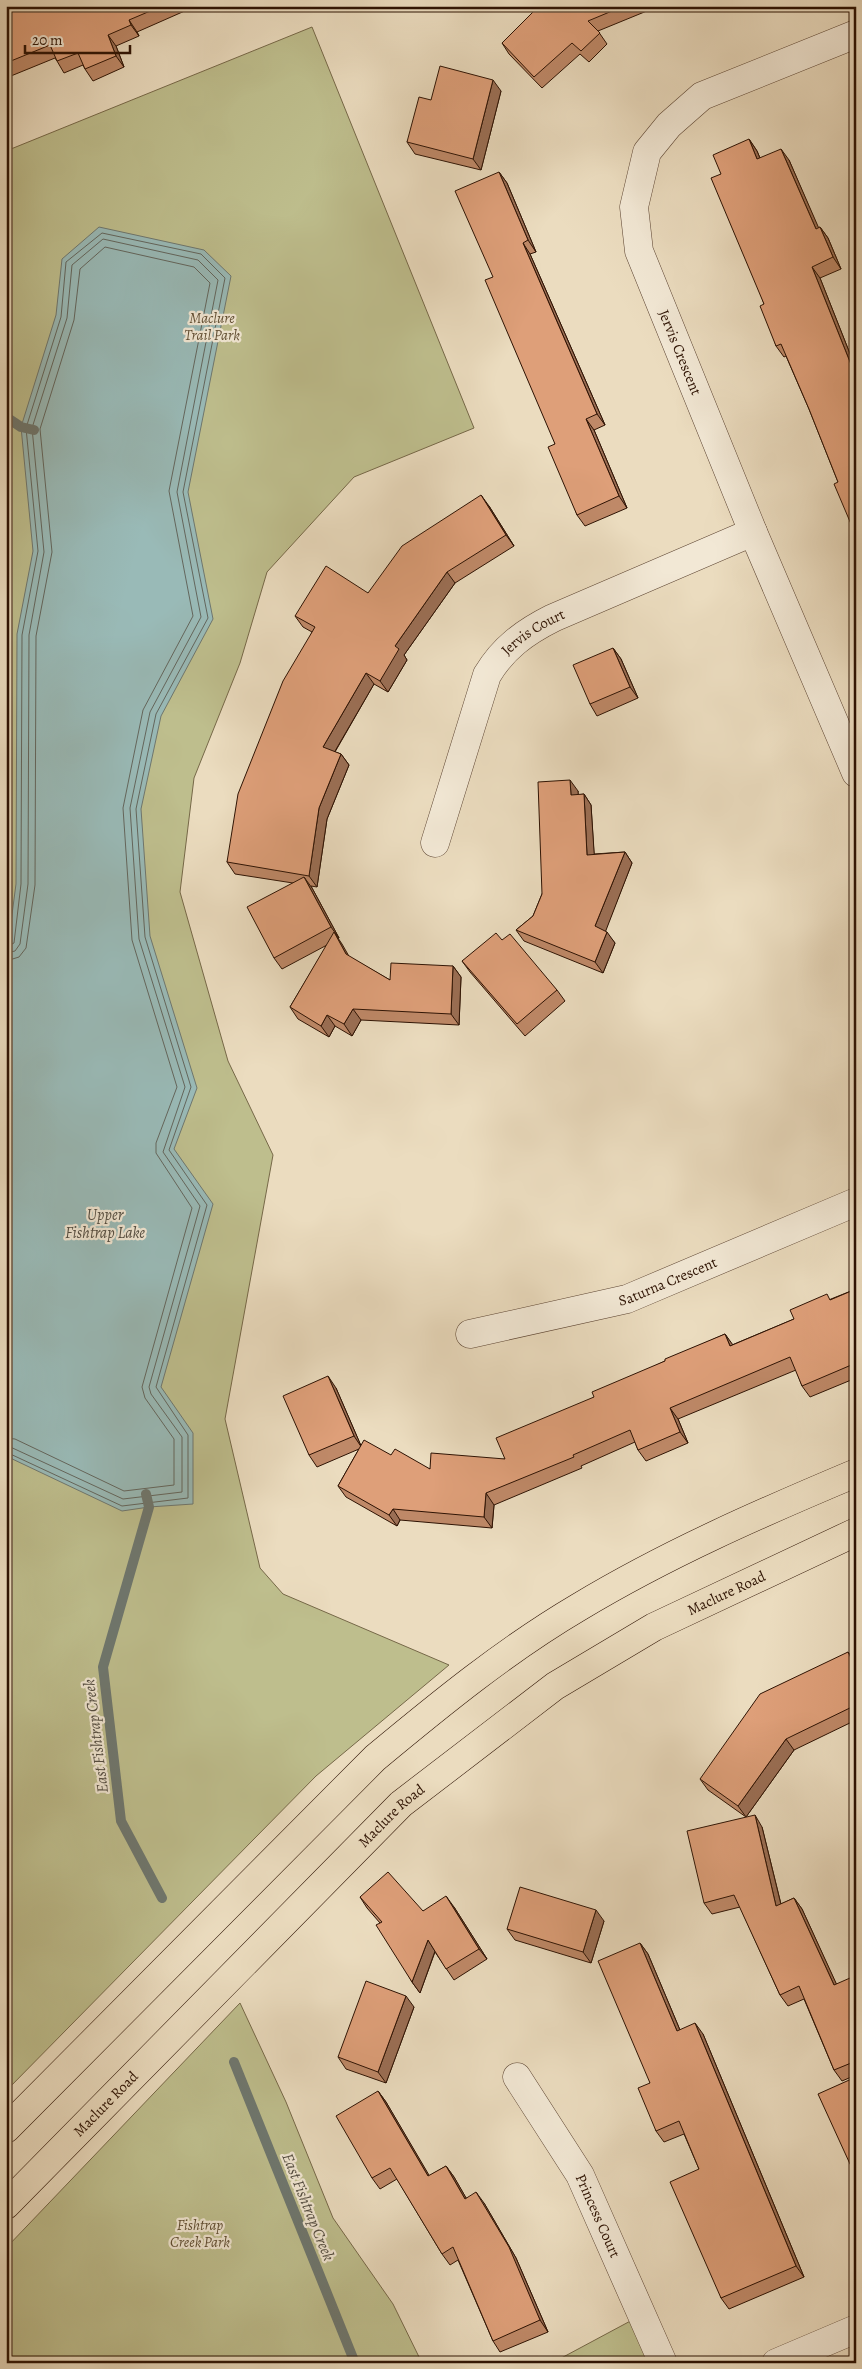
<svg xmlns="http://www.w3.org/2000/svg" width="862" height="2369" font-family="Alegreya,serif">
  <style>
    .green { fill: #bebe8d; stroke: #766848 }
    .water { fill: #99bab7; stroke: #6e776f }
    .lines { fill: none; stroke-linecap: round; stroke-linejoin: round }
    .shore { stroke: #63665d; stroke-width: 1 }
    .stream { stroke: #6e776f; stroke-width: 10 }
    .minor-casing { stroke: #5c4432; stroke-width: 29 }
    .major-casing { stroke: #2d1203; stroke-width: 29 }
    .minor { stroke: #f2e8d5; stroke-width: 28 }
    .major { stroke: #ebdcbf; stroke-width: 28 }
    .wall { fill: #bf8968; stroke: #2d1203 }
    .shaded-wall { fill: #9b6f55; stroke: #2d1203 }
    .building { fill: #de9f79; stroke: #2d1203 }
    .labels { text-anchor: middle; dominant-baseline: central; stroke-width: 4.5; stroke-linejoin: round; paint-order: stroke }
    .park-label { font-size: 15px; font-style: italic; fill: #604e33; stroke: #f2e8d5 }
    .street-label { font-size: 15px; fill: #2d1203; stroke: #f2e8d5 }
    .water-label { font-size: 16px; font-style: italic; fill: #534d42; stroke: #f2e8d5 }
  </style>
  <rect width="100%" height="100%" fill="#ebdcbf"/>
  <filter id="stains"><feTurbulence type="fractalNoise" baseFrequency=".004" numOctaves="4"/><feColorMatrix values="0 0 0 0 .2 0 0 0 0 .09 0 0 0 0 .02 0 0 0 .5 -.17"/></filter>
  <radialGradient id="worn" r=".72"><stop offset=".6" stop-color="#630" stop-opacity="0"/><stop offset="1" stop-color="#630" stop-opacity=".3"/></radialGradient>
  <!-- green -->
  <path class="green" d="M 312,27 L 474,428 L 354,477 L 267,572 L 240,663 L 194,778 L 180,892 L 228,1061 L 273,1155 L 225,1419 L 260,1568 L 283,1594 L 449,1665 L 316,1776 L 6,2091 L 6,151 Z
    M 240,2003 L 286,2102 L 333,2218 L 393,2304 L 422,2363 L 6,2363 L 6,2248 Z
    M 636,2318 L 657,2363 L 552,2363 Z"/>
  <!-- water -->
  <path class="water" d="M 99,227 L 204,250 L 231,276 L 188,492 L 213,619 L 161,716 L 141,809 L 150,936 L 197,1088 L 174,1149 L 213,1204 L 161,1387 L 193,1433 L 193,1504 L 149,1507 L 122,1511 L 6,1456 L 6,960 L 16,884 L 17,634 L 33,551 L 21,427 L 56,315 L 62,259 Z"/>
  <g class="lines">
    <!-- shore -->
    <path class="shore" d="M 6,947 L 14,943 L 21,884 L 22,635 L 38,551 L 26,428 L 61,317 L 66,262 L 102,233 L 201,254 L 225,278 L 183,492 L 208,618 L 156,714 L 136,809 L 145,937 L 191,1087 L 169,1150 L 207,1205 L 156,1387 L 188,1435 L 188,1498 L 122,1506 L 6,1452
      M 6,953 L 15,951 L 20,944 L 28,884 L 29,635 L 44,552 L 32,428 L 67,318 L 72,265 L 103,239 L 198,260 L 218,280 L 177,492 L 201,617 L 150,712 L 130,808 L 139,939 L 185,1087 L 163,1152 L 200,1206 L 149,1387 L 151,1394 L 182,1437 L 182,1492 L 123,1499 L 6,1445
      M 6,961 L 19,957 L 26,948 L 35,885 L 36,636 L 52,552 L 40,429 L 74,320 L 80,269 L 105,247 L 194,267 L 210,283 L 169,491 L 193,616 L 143,710 L 123,808 L 132,940 L 177,1087 L 156,1143 L 156,1153 L 192,1208 L 142,1387 L 145,1398 L 174,1439 L 174,1485 L 124,1491 L 15,1439 L 6,1438"/>
    <!-- stream -->
    <path class="stream" d="M 6,417 L 21,427 L 34,430
      M 146,1494 L 149,1507 L 103,1667 L 121,1821 L 162,1898
      M 234,2062 L 355,2363"/>
    <defs>
      <g id="minor">
        <path id="s1" d="M 856,34 L 702,96 L 669,125 L 647,152 L 634,207 L 639,251 L 753,532 L 856,773"/>
        <path id="s2" d="M 435,843 L 487,675 C 503,648 525,632 553,618 L 753,532"/>
        <path id="s3" d="M 470,1334 L 627,1299 L 856,1202"/>
        <path id="s4" d="M 517,2077 L 580,2175 L 663,2363"/>
        <path d="M 776,2363 L 856,2329"/>
      </g>
      <g id="major">
        <path d="M 6,2129 L 375,1758 C 440,1704 506,1650 579,1607 C 667,1554 761,1513 856,1473"/>
        <path id="s5" d="M 6,2205 L 401,1804 L 555,1686 L 654,1627 L 856,1532"/>
      </g>
    </defs>
    <!-- minor casing -->
    <use href="#minor" class="minor-casing"/>
    <!-- major casing -->
    <use href="#major" class="major-casing"/>
    <!-- minor -->
    <use href="#minor" class="minor"/>
    <!-- major -->
    <use href="#major" class="major"/>
  </g>
  <!-- wall -->
  <path class="wall" d="M 19,6 L 196,6 L 137,32 L 139,36 L 116,46 L 124,67 L 93,81 L 85,69 L 83,65 L 64,73 L 57,61 L 55,58 L 6,78 L 6,11 Z
    M 539,6 L 659,6 L 598,31 L 607,44 L 589,62 L 580,54 L 542,88 L 509,54 L 502,43 Z
    M 501,91 L 481,170 L 415,154 L 407,142 L 431,100 Z
    M 749,139 L 757,151 L 760,158 L 789,160 L 818,228 L 820,227 L 828,238 L 841,269 L 820,278 L 856,369 L 856,531 L 851,524 L 838,482 L 809,409 L 786,356 L 784,357 L 776,346 L 764,304 L 721,174 Z
    M 499,172 L 507,183 L 536,252 L 530,254 L 605,425 L 594,430 L 627,508 L 585,526 L 577,515 L 555,444 Z
    M 489,506 L 514,546 L 455,583 L 404,655 L 407,660 L 388,692 L 374,684 L 335,752 L 341,754 L 349,765 L 327,819 L 317,887 L 311,886 L 339,938 L 338,939 L 348,956 L 390,980 L 453,966 L 461,977 L 459,1025 L 361,1020 L 352,1036 L 335,1026 L 329,1037 L 298,1019 L 290,1007 L 327,945 L 282,969 L 274,958 L 293,883 L 235,874 L 227,862 L 312,632 L 303,627 L 295,616 L 368,593 Z
    M 613,648 L 621,659 L 638,698 L 597,716 L 590,704 Z
    M 578,791 L 578,795 L 584,794 L 591,805 L 594,854 L 625,852 L 632,863 L 605,931 L 615,943 L 603,973 L 524,941 L 516,930 L 533,916 L 542,894 Z
    M 502,940 L 557,990 L 565,1001 L 525,1036 L 470,972 L 462,961 Z
    M 856,1289 L 856,1378 L 810,1397 L 802,1386 L 796,1370 L 678,1419 L 688,1443 L 646,1461 L 638,1450 L 635,1442 L 581,1466 L 582,1468 L 494,1505 L 492,1528 L 400,1520 L 397,1526 L 346,1497 L 338,1486 L 359,1449 L 317,1467 L 309,1455 L 336,1388 L 361,1446 L 430,1469 L 505,1459 L 594,1397 L 665,1361 L 725,1334 L 732,1345 L 794,1319 L 831,1299 Z
    M 848,1652 L 856,1663 L 856,1720 L 794,1750 L 746,1817 L 708,1790 L 700,1779 Z
    M 762,1827 L 781,1904 L 794,1898 L 802,1909 L 836,1984 L 856,1985 L 856,2075 L 842,2081 L 834,2070 L 804,1999 L 788,2006 L 780,1995 L 740,1907 L 712,1914 L 704,1903 Z
    M 360,1897 L 423,1911 L 454,1907 L 487,1959 L 454,1980 L 435,1952 L 420,1993 L 412,1982 L 380,1923 L 367,1908 Z
    M 604,1921 L 591,1963 L 515,1940 L 507,1929 Z
    M 640,1943 L 648,1954 L 680,2030 L 703,2034 L 804,2277 L 729,2309 L 721,2298 L 699,2169 L 684,2134 L 664,2142 L 656,2131 L 650,2083 Z
    M 414,2007 L 386,2083 L 346,2069 L 338,2057 Z
    M 856,2077 L 856,2173 L 850,2164 Z
    M 378,2091 L 386,2102 L 429,2176 L 446,2166 L 454,2177 L 466,2198 L 484,2203 L 516,2258 L 548,2332 L 500,2352 L 493,2341 L 458,2260 L 450,2265 L 442,2254 L 397,2179 L 380,2189 L 372,2178 Z"/>
  <!-- shaded-wall -->
  <path class="shaded-wall" d="M 129,20 L 137,32 L 139,36 L 131,25 Z
    M 108,35 L 116,46 L 124,67 L 116,56 Z
    M 493,80 L 501,91 L 481,170 L 473,159 Z
    M 749,139 L 757,151 L 765,170 L 757,159 Z
    M 781,149 L 789,160 L 824,240 L 816,229 Z
    M 499,172 L 507,183 L 536,252 L 528,240 Z
    M 820,227 L 828,238 L 841,269 L 833,257 Z
    M 523,243 L 530,254 L 605,425 L 597,414 Z
    M 812,267 L 820,278 L 856,369 L 856,377 Z
    M 586,419 L 594,430 L 627,508 L 619,496 Z
    M 481,495 L 489,506 L 514,546 L 506,535 Z
    M 447,572 L 455,583 L 404,655 L 407,660 L 388,692 L 380,681 L 395,646 Z
    M 613,648 L 621,659 L 638,698 L 630,687 Z
    M 366,673 L 374,684 L 331,758 L 323,747 Z
    M 341,754 L 349,765 L 327,819 L 317,887 L 309,876 L 319,808 Z
    M 570,780 L 578,791 L 579,807 L 571,795 Z
    M 584,794 L 591,805 L 595,866 L 587,855 Z
    M 625,852 L 632,863 L 603,938 L 595,926 Z
    M 304,877 L 312,888 L 339,938 L 331,927 Z
    M 334,932 L 342,944 L 354,965 L 346,954 Z
    M 607,932 L 615,943 L 603,973 L 595,962 Z
    M 453,966 L 461,977 L 459,1025 L 451,1014 Z
    M 353,1009 L 361,1020 L 352,1036 L 344,1024 Z
    M 327,1015 L 335,1026 L 329,1037 L 321,1026 Z
    M 725,1334 L 733,1345 L 730,1346 Z
    M 328,1376 L 336,1388 L 362,1448 L 354,1436 Z
    M 670,1408 L 678,1419 L 688,1443 L 680,1432 Z
    M 486,1493 L 494,1505 L 492,1528 L 484,1517 Z
    M 393,1509 L 400,1520 L 397,1526 L 389,1515 Z
    M 848,1652 L 856,1663 L 856,1668 Z
    M 786,1739 L 794,1750 L 746,1817 L 738,1806 Z
    M 755,1815 L 762,1827 L 784,1917 L 776,1906 Z
    M 446,1896 L 454,1907 L 487,1959 L 479,1949 Z
    M 794,1898 L 802,1909 L 842,1996 L 834,1985 Z
    M 596,1910 L 604,1921 L 591,1963 L 583,1952 Z
    M 428,1940 L 435,1951 L 420,1993 L 412,1982 Z
    M 640,1943 L 648,1954 L 685,2042 L 677,2031 Z
    M 850,1978 L 856,1985 L 856,1991 Z
    M 406,1996 L 414,2007 L 386,2083 L 378,2072 Z
    M 695,2023 L 703,2034 L 804,2277 L 796,2266 Z
    M 378,2091 L 386,2102 L 436,2187 L 428,2176 Z
    M 446,2166 L 454,2177 L 473,2210 L 465,2199 Z
    M 476,2192 L 484,2203 L 516,2258 L 548,2332 L 540,2320 Z"/>
  <!-- building -->
  <path class="building" d="M 19,6 L 162,6 L 129,20 L 131,25 L 108,35 L 116,56 L 85,69 L 78,53 L 57,61 L 50,45 L 6,63 L 6,11 Z
    M 539,6 L 624,6 L 588,21 L 600,33 L 581,51 L 572,43 L 534,77 L 502,43 Z
    M 440,66 L 493,80 L 473,159 L 407,142 L 419,97 L 431,100 Z
    M 749,139 L 757,159 L 781,149 L 816,229 L 820,227 L 833,257 L 812,267 L 856,377 L 856,522 L 851,524 L 834,484 L 838,482 L 809,409 L 781,344 L 776,346 L 760,306 L 764,304 L 711,178 L 721,174 L 713,155 Z
    M 499,172 L 528,240 L 523,243 L 597,414 L 586,419 L 619,496 L 577,515 L 548,447 L 555,444 L 485,280 L 493,277 L 455,191 Z
    M 481,495 L 506,535 L 447,572 L 395,646 L 399,649 L 380,681 L 366,673 L 323,747 L 341,754 L 319,808 L 309,876 L 227,862 L 238,794 L 283,681 L 315,627 L 295,616 L 326,566 L 368,593 L 402,546 Z
    M 613,648 L 630,687 L 590,704 L 573,665 Z
    M 570,780 L 571,795 L 584,794 L 587,855 L 625,852 L 595,926 L 607,932 L 595,962 L 516,930 L 533,916 L 542,894 L 538,782 Z
    M 304,877 L 331,927 L 274,958 L 247,907 Z
    M 334,932 L 346,954 L 390,980 L 391,963 L 453,966 L 451,1014 L 353,1009 L 344,1024 L 327,1015 L 321,1026 L 290,1007 Z
    M 496,933 L 502,940 L 510,934 L 557,990 L 517,1024 L 462,961 Z
    M 856,1289 L 856,1359 L 855,1359 L 856,1363 L 802,1386 L 790,1357 L 670,1408 L 680,1432 L 638,1450 L 630,1430 L 573,1455 L 574,1457 L 486,1493 L 484,1517 L 393,1509 L 389,1515 L 338,1486 L 364,1440 L 391,1455 L 395,1449 L 430,1469 L 431,1453 L 505,1459 L 496,1438 L 594,1397 L 592,1392 L 665,1361 L 665,1359 L 725,1334 L 730,1346 L 794,1319 L 790,1310 L 827,1294 L 830,1300 Z
    M 328,1376 L 354,1436 L 309,1455 L 283,1396 Z
    M 848,1652 L 856,1668 L 856,1705 L 786,1739 L 738,1806 L 700,1779 L 760,1694 Z
    M 755,1815 L 776,1906 L 794,1898 L 834,1985 L 850,1978 L 856,1991 L 856,2061 L 834,2070 L 799,1986 L 780,1995 L 734,1895 L 704,1903 L 687,1831 Z
    M 388,1872 L 423,1911 L 446,1896 L 479,1949 L 446,1969 L 428,1940 L 412,1982 L 376,1925 L 382,1922 L 360,1897 Z
    M 520,1887 L 596,1910 L 583,1952 L 507,1929 Z
    M 640,1943 L 677,2031 L 695,2023 L 796,2266 L 721,2298 L 670,2182 L 699,2169 L 679,2121 L 656,2131 L 638,2088 L 650,2083 L 598,1961 Z
    M 366,1981 L 406,1996 L 378,2072 L 338,2057 Z
    M 856,2077 L 856,2161 L 850,2164 L 818,2094 Z
    M 378,2091 L 428,2176 L 446,2166 L 465,2199 L 476,2192 L 509,2247 L 540,2320 L 493,2341 L 453,2247 L 442,2254 L 390,2168 L 372,2178 L 336,2116 Z"/>
  <g class="labels">
    <!-- park labels -->
    <g class="park-label">
      <text x="212" y="318">Maclure<tspan x="212" dy="17">Trail Park</tspan></text>
      <text x="200" y="2225">Fishtrap<tspan x="200" dy="17">Creek Park</tspan></text>
    </g>
    <!-- street labels -->
    <g class="street-label">
      <text stroke="none"><textPath href="#s1" startOffset="455">Jervis Crescent</textPath></text>
      <text stroke="none"><textPath href="#s2" startOffset="240">Jervis Court</textPath></text>
      <text stroke="none"><textPath href="#s3" startOffset="205">Saturna Crescent</textPath></text>
      <text stroke="none"><textPath href="#s5" startOffset="952">Maclure Road</textPath></text>
      <text stroke="none"><textPath href="#s5" startOffset="548">Maclure Road</textPath></text>
      <text stroke="none"><textPath href="#s5" startOffset="142">Maclure Road</textPath></text>
      <text stroke="none"><textPath href="#s4" startOffset="161">Princess Court</textPath></text>
    </g>
    <!-- water labels -->
    <g class="water-label">
      <text x="105" y="1215">Upper<tspan x="105" dy="18">Fishtrap Lake</tspan></text>
      <text transform="translate(96 1736) rotate(-97)">East Fishtrap Creek</text>
      <text transform="translate(308 2207) rotate(68)">East Fishtrap Creek</text>
    </g>
  </g>
  <!-- margin -->
  <rect width="862" height="2369" fill="none" stroke="#ebdcbf" stroke-width="25"/>
  <rect x="8" y="8" width="847" height="2354" fill="none" stroke="#2d1203" stroke-width="2.5"/>
  <rect x="12" y="12" width="837" height="2344" fill="none" stroke="#2d1203"/>
  <!-- scale -->
  <path d="M25 45v8h105v-8" fill="none" stroke="#2d1203" stroke-width="2.5"/>
  <text x="32" y="45" font-size="15" fill="#2d1203" stroke="#f2e8d5" stroke-width="4" paint-order="stroke">20 m</text>
  <rect width="100%" height="100%" filter="url(#stains)"/>
  <rect width="100%" height="100%" fill="url(#worn)"/>
</svg>
